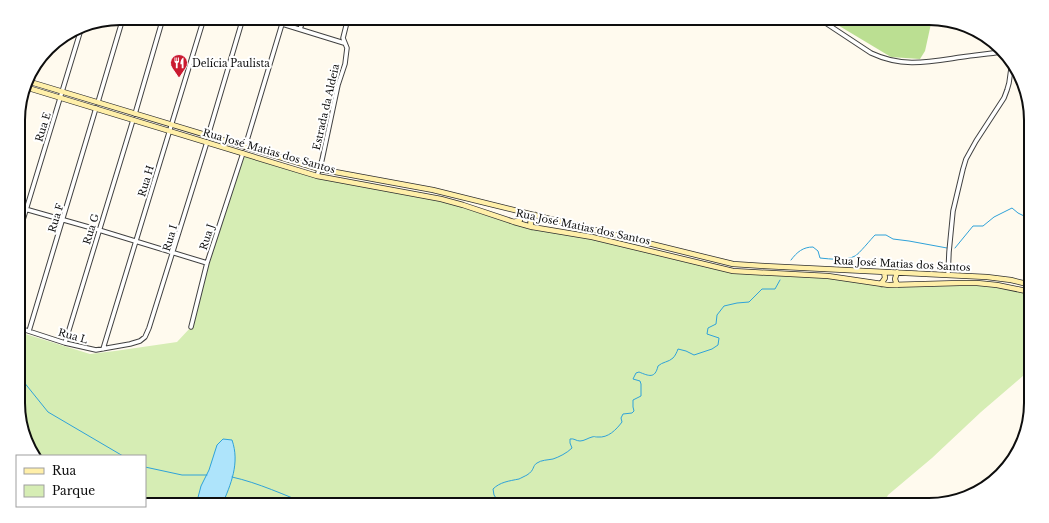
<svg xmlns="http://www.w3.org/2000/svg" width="1049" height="523" font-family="'Libre Baskerville',serif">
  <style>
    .green { fill: #d6edb4 }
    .forest { fill: #bbdf92 }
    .water { fill: #aee4fb; stroke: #2fa2d9 }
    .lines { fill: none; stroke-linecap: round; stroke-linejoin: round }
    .stream { stroke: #2fa2d9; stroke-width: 1 }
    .street-casing { stroke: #414141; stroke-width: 5.5 }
    .secondary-casing { stroke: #303030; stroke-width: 6 }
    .street { stroke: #fff; stroke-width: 3.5 }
    .secondary { stroke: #ffefa9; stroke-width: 4.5 }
    .labels { text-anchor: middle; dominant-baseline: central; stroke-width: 4; stroke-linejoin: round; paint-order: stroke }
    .poi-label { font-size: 10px; fill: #0e0e0e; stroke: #fff; text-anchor: start }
    .street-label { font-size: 10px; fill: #0e0e0e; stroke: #fff }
    .rim { fill: none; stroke: #0e0e0e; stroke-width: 2 }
  </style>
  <rect width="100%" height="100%" fill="#fffaee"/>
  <!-- green -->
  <path class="green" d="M 243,153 L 317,176 L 418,194 L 514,222 L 573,233 L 733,271 L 828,276 L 881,284 L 977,283 L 1031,292 L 1031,369 L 981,412 L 932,458 L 888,495 L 887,497 L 878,498 L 865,505 L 145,505 L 145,456 L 35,456 L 19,417 L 19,332 L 90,354 L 115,351 L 177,342 L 191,327 L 207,263 Z"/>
  <!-- forest -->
  <path class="forest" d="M 826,18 L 929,18 L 932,19 L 925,51 L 920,59 L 891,57 Z"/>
  <!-- water -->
  <path class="water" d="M 223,439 L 232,440 C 240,463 231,484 222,505 L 196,505 L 201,486 L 209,470 L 217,445 Z"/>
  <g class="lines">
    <!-- stream -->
    <path class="stream" d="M 955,248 L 973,226 L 983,226 L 994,217 L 1012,208 L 1018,213 L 1024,216 C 1025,210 1023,206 1026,201 L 1030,201
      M 791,260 C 797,252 803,247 813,247 L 818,251 L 820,258 C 830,259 846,261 855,256 C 859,254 871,239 875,235 L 886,235 L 893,239 L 909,241 L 947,248
      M 19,376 L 48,412 L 123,456
      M 145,467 L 182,475 L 207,475
      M 232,477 C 259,483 284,495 310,505
      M 492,505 L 494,502 L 496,498 L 494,495 L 493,489 C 500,482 509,481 519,479 C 521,478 525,476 527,475 C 535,470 532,466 537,463 C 541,460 548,460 553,459 C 559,457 567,453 572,448 L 570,443 L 570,439 C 574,438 576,441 580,441 C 584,441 588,438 592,437 C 596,436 593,437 598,437 C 608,438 616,430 622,422 L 621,418 L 623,414 L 632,413 L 634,411 L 633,407 L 633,400 L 641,396 L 641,384 L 640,381 L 633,379 L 636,373 L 639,372 C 649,376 655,379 658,366 C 662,362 669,362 673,358 C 675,356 677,352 678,349 L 686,351 L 694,355 L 712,349 L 718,345 L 719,338 L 707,334 L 708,328 L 716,324 L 717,315 L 724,306 L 737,303 L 749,302 L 762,289 L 775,289 L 780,280"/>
    <defs>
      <path id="street" d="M 263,18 L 344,43
        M 818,18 L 871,53 C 903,68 928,62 962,57 C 975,55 988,54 1001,52
        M 300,29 L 304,18
        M 98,102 L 123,18
        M 135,114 L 163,18
        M 208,136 L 243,18
        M 245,147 L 282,24
        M 317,176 L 322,160 L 338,85 L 345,64 L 347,48 L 343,38 L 348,18
        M 18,207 L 99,230 L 207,263
        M 19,233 L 82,26
        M 948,275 L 949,252 L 953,211 L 963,169 L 966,159 L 976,141 L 1004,98 L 1007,90 L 1009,83 L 1012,61
        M 191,327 L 207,263 L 243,153
        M 19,328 L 65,343 L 96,350 L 130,344 L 140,341 L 145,337 L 149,328 L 207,142
        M 29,331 L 96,108
        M 65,343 L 133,120
        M 103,349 L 204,18"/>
      <path id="secondary" d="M 27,81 L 319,169 L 433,190 L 733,264 L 764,266 L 987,277 L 1011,280 L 1031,285
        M 25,87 L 317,176 L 441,199 L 463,205 L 514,222 L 532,227 L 592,237 L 733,271 L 828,276 L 889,285 L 960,283 L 977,283 L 997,285 L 1031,292
        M 514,222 L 520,220 L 521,215 L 518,211
        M 532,227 C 529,222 531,218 535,215
        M 897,272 L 895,279 L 897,285
        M 881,284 L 885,278 L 884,272"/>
    </defs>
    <!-- street casing -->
    <use href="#street" class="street-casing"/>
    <!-- secondary casing -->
    <use href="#secondary" class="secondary-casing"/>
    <!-- street -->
    <use href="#street" class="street"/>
    <!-- secondary -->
    <use href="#secondary" class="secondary"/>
  </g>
  <!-- icons -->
  <defs>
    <symbol id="restaurant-pin" viewBox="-11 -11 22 30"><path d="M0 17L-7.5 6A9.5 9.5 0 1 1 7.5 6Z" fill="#ca1a30" stroke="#fff"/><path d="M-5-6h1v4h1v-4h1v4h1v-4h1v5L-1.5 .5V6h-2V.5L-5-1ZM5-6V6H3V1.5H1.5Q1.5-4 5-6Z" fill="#fff"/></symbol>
  </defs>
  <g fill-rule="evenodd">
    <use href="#restaurant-pin" x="169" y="53" width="20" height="27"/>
  </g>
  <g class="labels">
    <!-- poi labels -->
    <g class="poi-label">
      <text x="192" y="63">Delícia Paulista</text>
    </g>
    <!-- street labels -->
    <g class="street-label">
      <text transform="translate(326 107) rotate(-77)">Estrada da Aldeia</text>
      <text transform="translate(43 127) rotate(-73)">Rua E</text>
      <text transform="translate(269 151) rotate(16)">Rua José Matias dos Santos</text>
      <text transform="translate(146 181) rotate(-73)">Rua H</text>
      <text transform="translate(56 218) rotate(-73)">Rua F</text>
      <text transform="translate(583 227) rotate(12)">Rua José Matias dos Santos</text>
      <text transform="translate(91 229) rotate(-73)">Rua G</text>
      <text transform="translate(207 237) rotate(-72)">Rua J</text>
      <text transform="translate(170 238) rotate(-73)">Rua I</text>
      <text transform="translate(902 264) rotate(3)">Rua José Matias dos Santos</text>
      <text transform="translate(73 336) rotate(16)">Rua L</text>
    </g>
  </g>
  <!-- crop -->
  <path d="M0 0H1049V523H0ZM120 25H929A95 95 0 0 1 1024 120V403A95 95 0 0 1 929 498H120A95 95 0 0 1 25 403V120A95 95 0 0 1 120 25Z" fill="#fff" fill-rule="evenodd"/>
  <path class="rim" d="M120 25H929A95 95 0 0 1 1024 120V403A95 95 0 0 1 929 498H120A95 95 0 0 1 25 403V120A95 95 0 0 1 120 25Z"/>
  <!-- legend -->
  <rect x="16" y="455" width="130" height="52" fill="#ffffff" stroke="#9f9f9f"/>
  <rect x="24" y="468" width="20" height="6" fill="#ffefa9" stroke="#9f9f9f"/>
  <text x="52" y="475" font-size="12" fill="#0e0e0e">Rua</text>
  <rect x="24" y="485" width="20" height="12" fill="#d6edb4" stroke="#9f9f9f"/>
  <text x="52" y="495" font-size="12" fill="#0e0e0e">Parque</text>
</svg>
